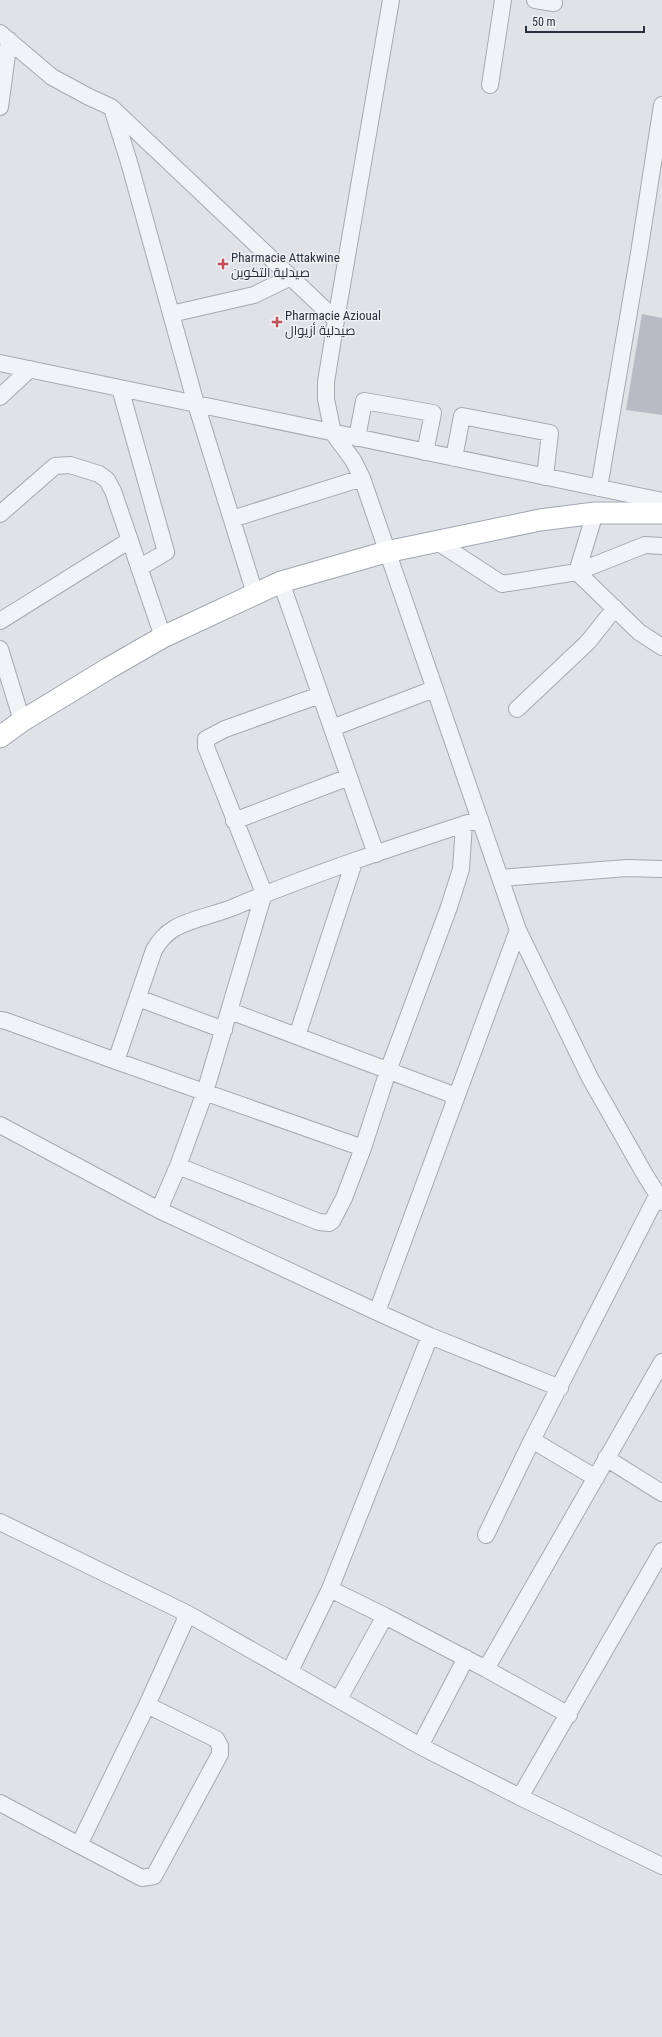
<svg xmlns="http://www.w3.org/2000/svg" width="662" height="2037" font-family="'Roboto Condensed',Cairo,sans-serif">
  <style>
    .building { fill: #b8bbc3 }
    .lines { fill: none; stroke-linecap: round; stroke-linejoin: round }
    .minor-casing { stroke: #a6a9b1; stroke-width: 18 }
    .major-casing { stroke: #a0a6b1; stroke-width: 23 }
    .minor { stroke: #f2f3f6; stroke-width: 16 }
    .major { stroke: #fff; stroke-width: 21 }
    .poi-dot { fill: #bf525b; stroke: #eff1f5; stroke-width: 1.5 }
    .labels { text-anchor: middle; dominant-baseline: central; stroke-width: 3; stroke-linejoin: round; paint-order: stroke }
    .poi-label { font-size: 13px; fill: #2a303d; stroke: #eff1f5; text-anchor: start }
  </style>
  <rect width="100%" height="100%" fill="#e0e2e7"/>
  <!-- building -->
  <path class="building" d="M 642,314 L 662,318 L 662,415 L 626,410 Z"/>
  <g class="lines">
    <defs>
      <path id="minor" d="M 535,0 L 554,3
        M 0,33 L 52,77 L 89,97 L 111,107 L 336,320 L 326,382 L 326,399 L 333,433 L 353,460 L 362,478 L 518,930 L 590,1078 L 644,1173 L 662,1202
        M 490,85 L 503,0
        M 0,107 L 9,40
        M 112,108 L 129,162 L 196,404 L 255,594
        M 171,314 L 254,295 L 291,277
        M 336,320 L 391,0
        M 0,363 L 662,501
        M 120,388 L 166,552 L 139,568
        M 0,397 L 30,369
        M 357,438 L 364,401 L 433,413 L 425,452
        M 454,458 L 462,416 L 550,433 L 545,477
        M 599,488 L 639,253 L 662,105
        M 0,514 L 55,466 L 70,465 L 99,474 L 107,480 L 113,491 L 163,637
        M 232,519 L 362,478
        M 436,541 L 502,584 L 577,572 L 595,513
        M 662,546 L 645,545 L 577,572 L 639,632 L 662,647
        M 281,582 L 376,854
        M 0,621 L 130,540
        M 0,649 L 22,721
        M 517,709 L 588,642 L 615,608
        M 332,728 L 434,689
        M 234,821 L 349,777
        M 500,878 L 627,868 L 662,869
        M 138,998 L 224,1030
        M 230,1011 L 456,1096
        M 0,1020 L 6,1021 L 116,1061 L 154,950 C 160,940 165,934 175,928 C 193,918 215,915 234,907 C 314,873 397,846 480,819
        M 297,1036 L 354,862
        M 116,1061 L 363,1148
        M 0,1125 L 159,1210 L 377,1312 L 518,930
        M 178,1166 L 319,1222 L 329,1223 L 332,1221 L 344,1198 L 363,1148 L 388,1071 L 449,907 L 461,869 L 464,824
        M 159,1210 L 178,1166 L 205,1092 L 264,893 L 206,747 L 206,739 L 225,729 L 320,695
        M 430,1336 L 560,1388
        M 532,1440 L 596,1478
        M 606,1458 L 662,1493
        M 0,1522 L 188,1614 L 420,1746 L 520,1797 L 662,1866
        M 486,1535 L 532,1440 L 657,1196
        M 330,1589 L 385,1616
        M 486,1669 L 569,1715
        M 290,1671 L 330,1589 L 430,1336 L 377,1312
        M 339,1699 L 385,1616 L 486,1669 L 662,1362
        M 420,1746 L 466,1658
        M 520,1797 L 662,1551
        M 0,1803 L 79,1845 L 147,1705 L 188,1614
        M 79,1845 L 142,1878 L 154,1876 L 220,1754 L 220,1746 L 216,1739 L 147,1705"/>
      <path id="major" d="M 0,737 L 22,721 L 109,668 L 163,637 L 281,582 L 386,552 L 540,520 L 595,513 L 662,513"/>
    </defs>
    <!-- minor casing -->
    <use href="#minor" class="minor-casing"/>
    <!-- major casing -->
    <use href="#major" class="major-casing"/>
    <!-- minor -->
    <use href="#minor" class="minor"/>
    <!-- major -->
    <use href="#major" class="major"/>
  </g>
  <!-- markers -->
  <g class="poi-dot">
    <path d="M221 258h4v4h4v4h-4v4h-4v-4h-4v-4h4z"/>
    <path d="M275 316h4v4h4v4h-4v4h-4v-4h-4v-4h4z"/>
  </g>
  <g class="labels">
    <!-- poi labels -->
    <g class="poi-label">
      <text x="231" y="257">Pharmacie Attakwine<tspan x="231" dy="15">صيدلية التكوين</tspan></text>
      <text x="285" y="315">Pharmacie Azioual<tspan x="285" dy="15">صيدلية أزيوال</tspan></text>
    </g>
  </g>
  <!-- scale -->
  <path d="M526 26v6h118v-6" fill="none" stroke="#2a303d" stroke-width="2"/>
  <text x="532" y="26" font-size="12" fill="#2a303d" stroke="#eff1f5" stroke-width="3" paint-order="stroke">50 m</text>
</svg>
